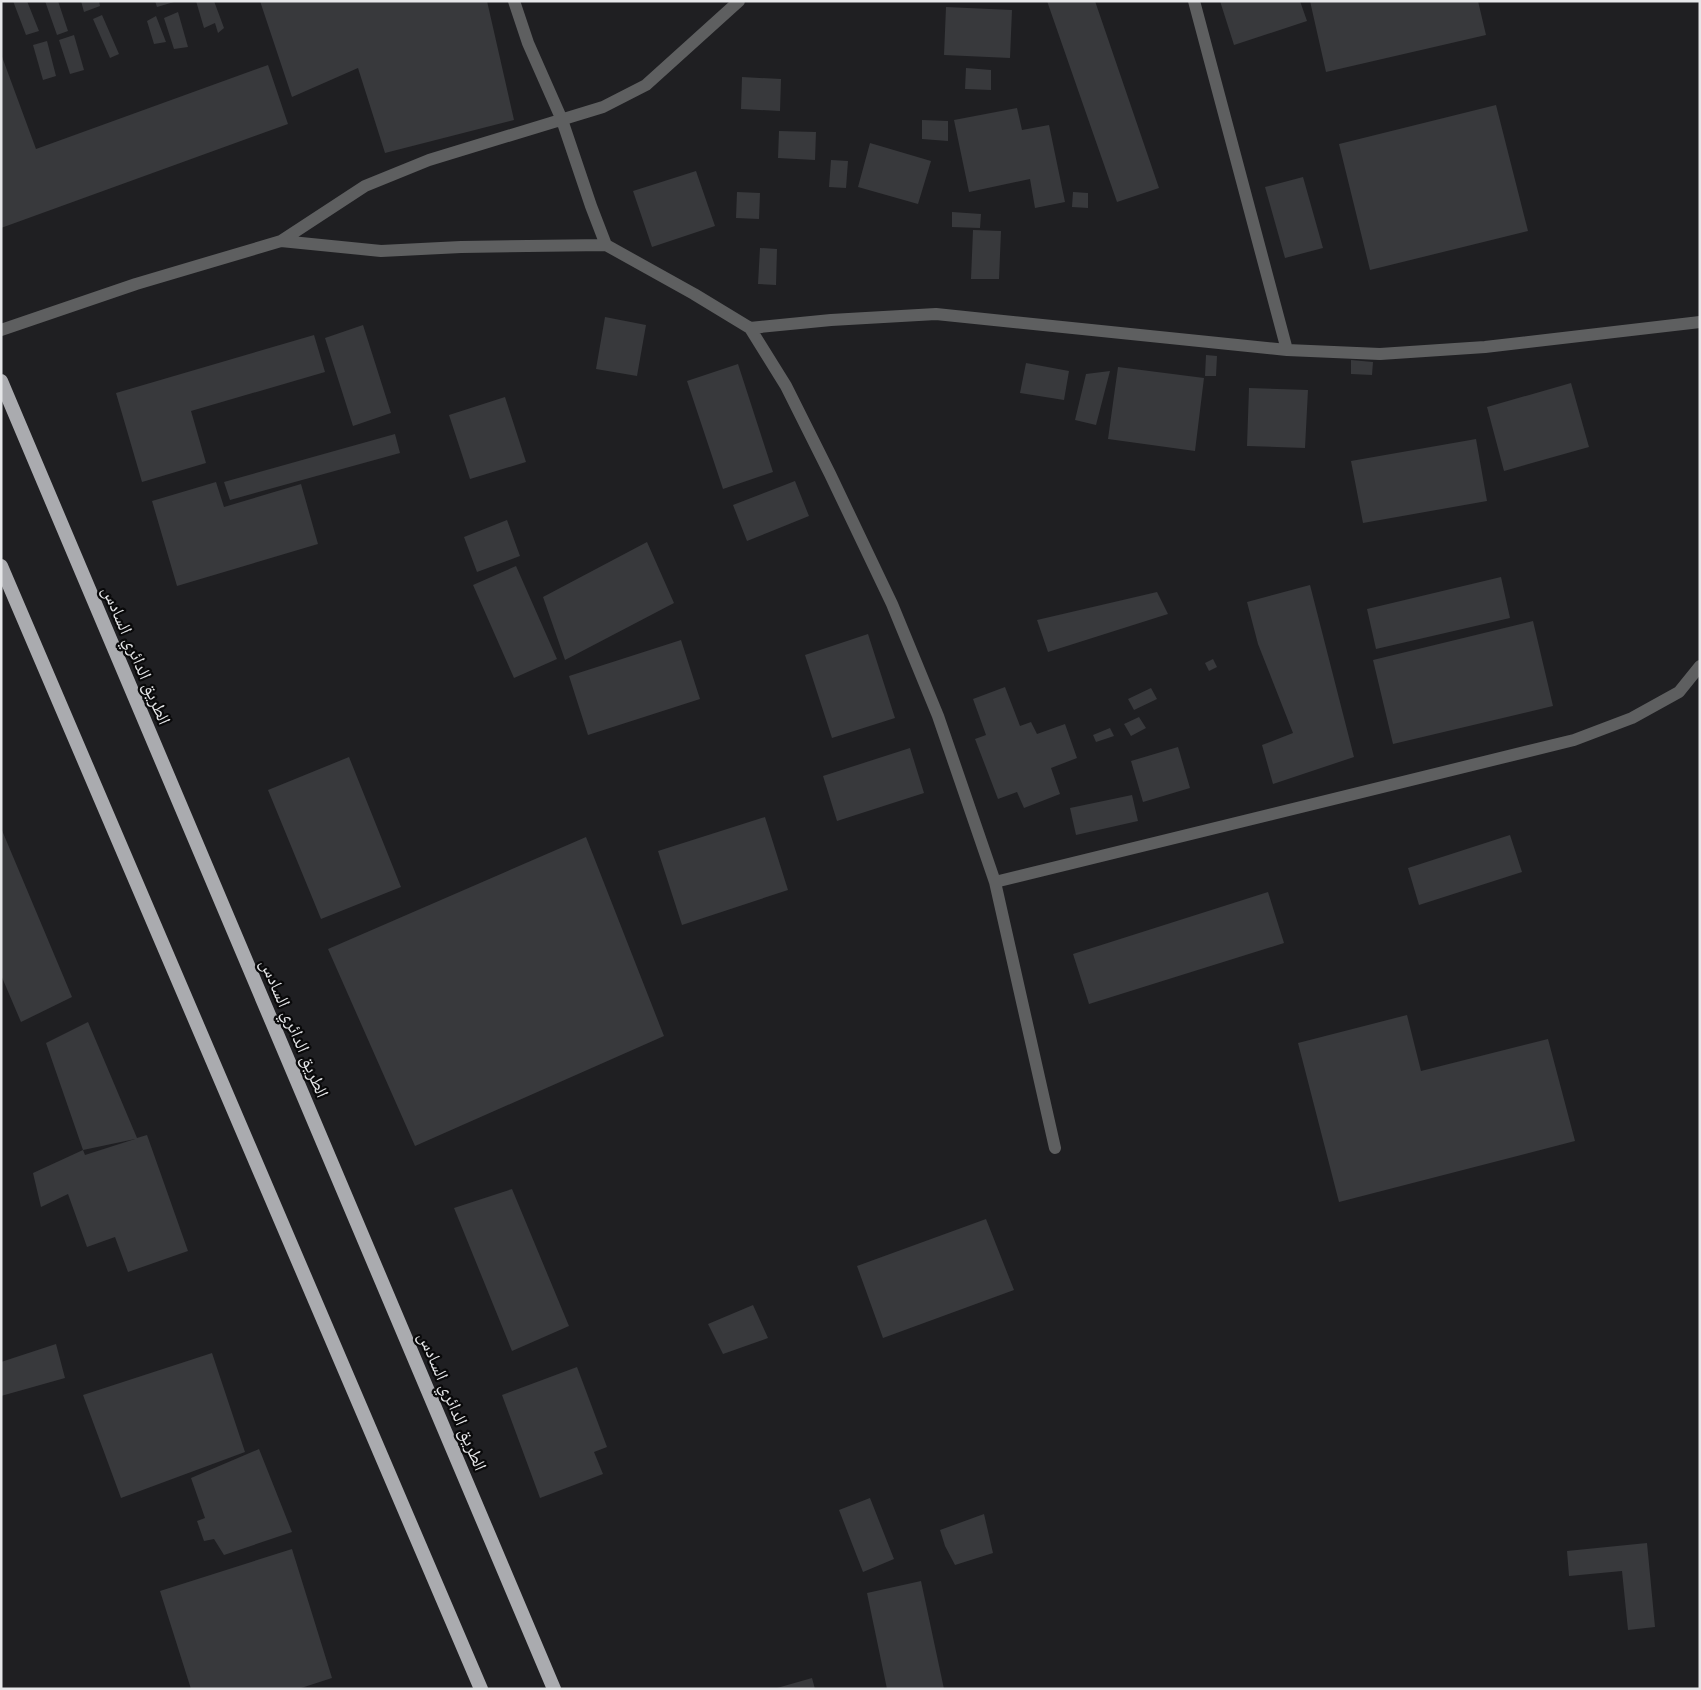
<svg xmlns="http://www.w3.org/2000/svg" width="1701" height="1690" font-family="Lora,'Noto Naskh Arabic',serif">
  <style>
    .building { fill: #38393c; fill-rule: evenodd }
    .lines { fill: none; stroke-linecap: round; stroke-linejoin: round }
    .service { stroke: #5e5f60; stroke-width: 12 }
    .trunk { stroke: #aaabaf; stroke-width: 14 }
    .labels { text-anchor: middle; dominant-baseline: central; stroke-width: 4.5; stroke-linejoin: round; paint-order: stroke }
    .street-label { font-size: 18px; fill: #e6e7e9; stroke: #09090a }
  </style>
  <rect width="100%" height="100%" fill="#1f1f22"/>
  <!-- building -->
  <path class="building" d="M 13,1 L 27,1 L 39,31 L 26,35 Z
    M 45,1 L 58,1 L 68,31 L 57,35 Z
    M 81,1 L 99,1 L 100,6 L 84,12 Z
    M 155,1 L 174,1 L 174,2 L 157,7 Z
    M 196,1 L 214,1 L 224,28 L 218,33 L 215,23 L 204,28 Z
    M 260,1 L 487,1 L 514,120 L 385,153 L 358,68 L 292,97 Z
    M 1047,1 L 1095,1 L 1159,188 L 1117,202 Z
    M 1220,1 L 1300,1 L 1307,21 L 1234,45 Z
    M 1310,1 L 1478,1 L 1486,35 L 1326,72 Z
    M 946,7 L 1012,10 L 1010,58 L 944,55 Z
    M 178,12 L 188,47 L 174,49 L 164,18 Z
    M 102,15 L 119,54 L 110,58 L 93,19 Z
    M 156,16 L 166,42 L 154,44 L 147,21 Z
    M 74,35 L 84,70 L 70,74 L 59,40 Z
    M 47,41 L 56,76 L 43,80 L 33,45 Z
    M 1,54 L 36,149 L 268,65 L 288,124 L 1,228 Z
    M 966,68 L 991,70 L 991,90 L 965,89 Z
    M 742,77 L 781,79 L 780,111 L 741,109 Z
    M 1496,105 L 1528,231 L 1370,270 L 1339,144 Z
    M 1017,108 L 1022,130 L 1049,125 L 1065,202 L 1035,208 L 1030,179 L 969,192 L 954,120 Z
    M 922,120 L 948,121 L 948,141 L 922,139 Z
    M 779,131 L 816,132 L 815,160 L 778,158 Z
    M 870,143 L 931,161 L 918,204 L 858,187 Z
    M 831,160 L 848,161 L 846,188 L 829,187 Z
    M 696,171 L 715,226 L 652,247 L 633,191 Z
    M 1303,177 L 1323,248 L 1285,258 L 1265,187 Z
    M 737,192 L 760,193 L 759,219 L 736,218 Z
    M 1073,192 L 1088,193 L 1088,208 L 1072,207 Z
    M 952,212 L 981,214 L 980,228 L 952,227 Z
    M 973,230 L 1001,231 L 999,279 L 971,279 Z
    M 760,248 L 777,249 L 776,285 L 758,284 Z
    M 605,317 L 646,325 L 637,376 L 596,369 Z
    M 363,325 L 391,413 L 353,426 L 325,338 Z
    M 314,335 L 325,372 L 191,411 L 206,463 L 142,482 L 116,393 Z
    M 1206,355 L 1217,356 L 1216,376 L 1205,376 Z
    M 1351,360 L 1373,362 L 1372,375 L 1351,374 Z
    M 1026,363 L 1069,371 L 1064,400 L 1020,393 Z
    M 738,364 L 773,472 L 723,489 L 687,381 Z
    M 1118,367 L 1204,378 L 1195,451 L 1108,439 Z
    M 1110,371 L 1096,425 L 1075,420 L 1086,374 Z
    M 1571,383 L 1589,447 L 1504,471 L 1487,407 Z
    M 1249,388 L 1308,390 L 1305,448 L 1247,446 Z
    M 505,397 L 526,462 L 470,479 L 449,415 Z
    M 395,434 L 400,453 L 230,500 L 224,482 Z
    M 1476,439 L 1487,501 L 1363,523 L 1351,461 Z
    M 795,481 L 809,516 L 747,541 L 733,505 Z
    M 216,482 L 224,507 L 301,484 L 318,544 L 177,586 L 152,501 Z
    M 507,520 L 520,556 L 477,572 L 464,537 Z
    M 647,542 L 674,603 L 565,660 L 543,597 Z
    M 516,566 L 557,659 L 514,678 L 473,585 Z
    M 1501,577 L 1510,618 L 1376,649 L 1367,609 Z
    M 1310,585 L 1354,757 L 1273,784 L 1262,745 L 1293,733 L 1258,644 L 1247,602 Z
    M 1157,592 L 1168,614 L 1048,652 L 1037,620 Z
    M 1533,621 L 1553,706 L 1393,744 L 1373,660 Z
    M 868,634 L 895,718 L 832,738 L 805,655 Z
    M 681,640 L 700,699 L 588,735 L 569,676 Z
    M 1213,659 L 1217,667 L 1209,671 L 1205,663 Z
    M 1005,687 L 1020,726 L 1031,722 L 1037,734 L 1065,724 L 1077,758 L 1051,768 L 1060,794 L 1024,808 L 1017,792 L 998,799 L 975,739 L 986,735 L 973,699 Z
    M 1151,688 L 1157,699 L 1134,710 L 1128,699 Z
    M 1139,717 L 1146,728 L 1131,736 L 1124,724 Z
    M 1110,728 L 1114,736 L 1096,742 L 1093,735 Z
    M 1178,747 L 1190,788 L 1143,802 L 1131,761 Z
    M 910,748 L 924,793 L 837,821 L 823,776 Z
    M 349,757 L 401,887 L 321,919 L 268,790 Z
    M 1132,795 L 1138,821 L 1076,835 L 1070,808 Z
    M 765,817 L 788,890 L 682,925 L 658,851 Z
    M 1,828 L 72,997 L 21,1022 L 1,975 Z
    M 1510,835 L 1522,872 L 1419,905 L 1408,868 Z
    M 586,837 L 664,1036 L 415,1146 L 328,949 Z
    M 1268,892 L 1284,943 L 1089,1004 L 1073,954 Z
    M 1407,1015 L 1421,1071 L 1548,1039 L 1575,1141 L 1339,1202 L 1298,1043 Z
    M 88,1022 L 137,1138 L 147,1135 L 188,1251 L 128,1272 L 115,1237 L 87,1247 L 68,1194 L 41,1207 L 33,1173 L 83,1150 L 46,1043 ZM 135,1139 L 85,1155 L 83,1150 Z
    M 512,1189 L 569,1326 L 512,1351 L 454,1208 Z
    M 986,1219 L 1014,1290 L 883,1338 L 857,1266 Z
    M 753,1305 L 768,1338 L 723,1354 L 708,1324 Z
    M 56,1344 L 65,1378 L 1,1396 L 1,1362 Z
    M 212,1353 L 245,1452 L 121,1498 L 83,1395 Z
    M 577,1367 L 607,1447 L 594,1452 L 603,1474 L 540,1498 L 502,1395 Z
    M 259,1449 L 292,1532 L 224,1555 L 214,1539 L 204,1541 L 197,1521 L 205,1518 L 191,1478 Z
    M 870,1498 L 894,1559 L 863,1572 L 839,1510 Z
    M 984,1514 L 993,1553 L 955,1565 L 945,1546 L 940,1530 Z
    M 1647,1543 L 1655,1627 L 1628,1630 L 1622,1571 L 1569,1576 L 1567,1551 Z
    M 292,1549 L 332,1678 L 298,1689 L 191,1689 L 160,1591 Z
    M 921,1581 L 944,1689 L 887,1689 L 867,1593 Z
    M 812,1678 L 815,1689 L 777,1689 L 777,1688 Z"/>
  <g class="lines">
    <!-- service -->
    <path class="service" d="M 514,1 L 528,43 L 562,120 L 591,206 L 606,245
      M 1194,1 L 1287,350
      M 281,241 L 381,251 L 461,247 L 606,245 L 694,294 L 750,328 L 786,386 L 830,474 L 892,604 L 938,716 L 995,882 L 1055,1148
      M 750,328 L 831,320 L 936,314 L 1287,350 L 1380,354 L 1485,347 L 1700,322
      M 1,330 L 136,284 L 281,241 L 365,186 L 429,160 L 603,107 L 646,85 L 739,1
      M 995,882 L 1574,740 L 1632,718 L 1679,692 L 1700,666"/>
    <!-- trunk -->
    <path class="trunk" d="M 1,381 L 554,1689
      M 1,566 L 481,1689"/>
  </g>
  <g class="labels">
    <!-- street labels -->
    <g class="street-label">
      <text transform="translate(137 655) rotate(67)">الطريق الدائري السادس</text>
      <text transform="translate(295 1028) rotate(67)">الطريق الدائري السادس</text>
      <text transform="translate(453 1401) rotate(67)">الطريق الدائري السادس</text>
    </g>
  </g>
  <!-- border -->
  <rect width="1701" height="1690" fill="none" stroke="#e6e7e9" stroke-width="5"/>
</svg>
